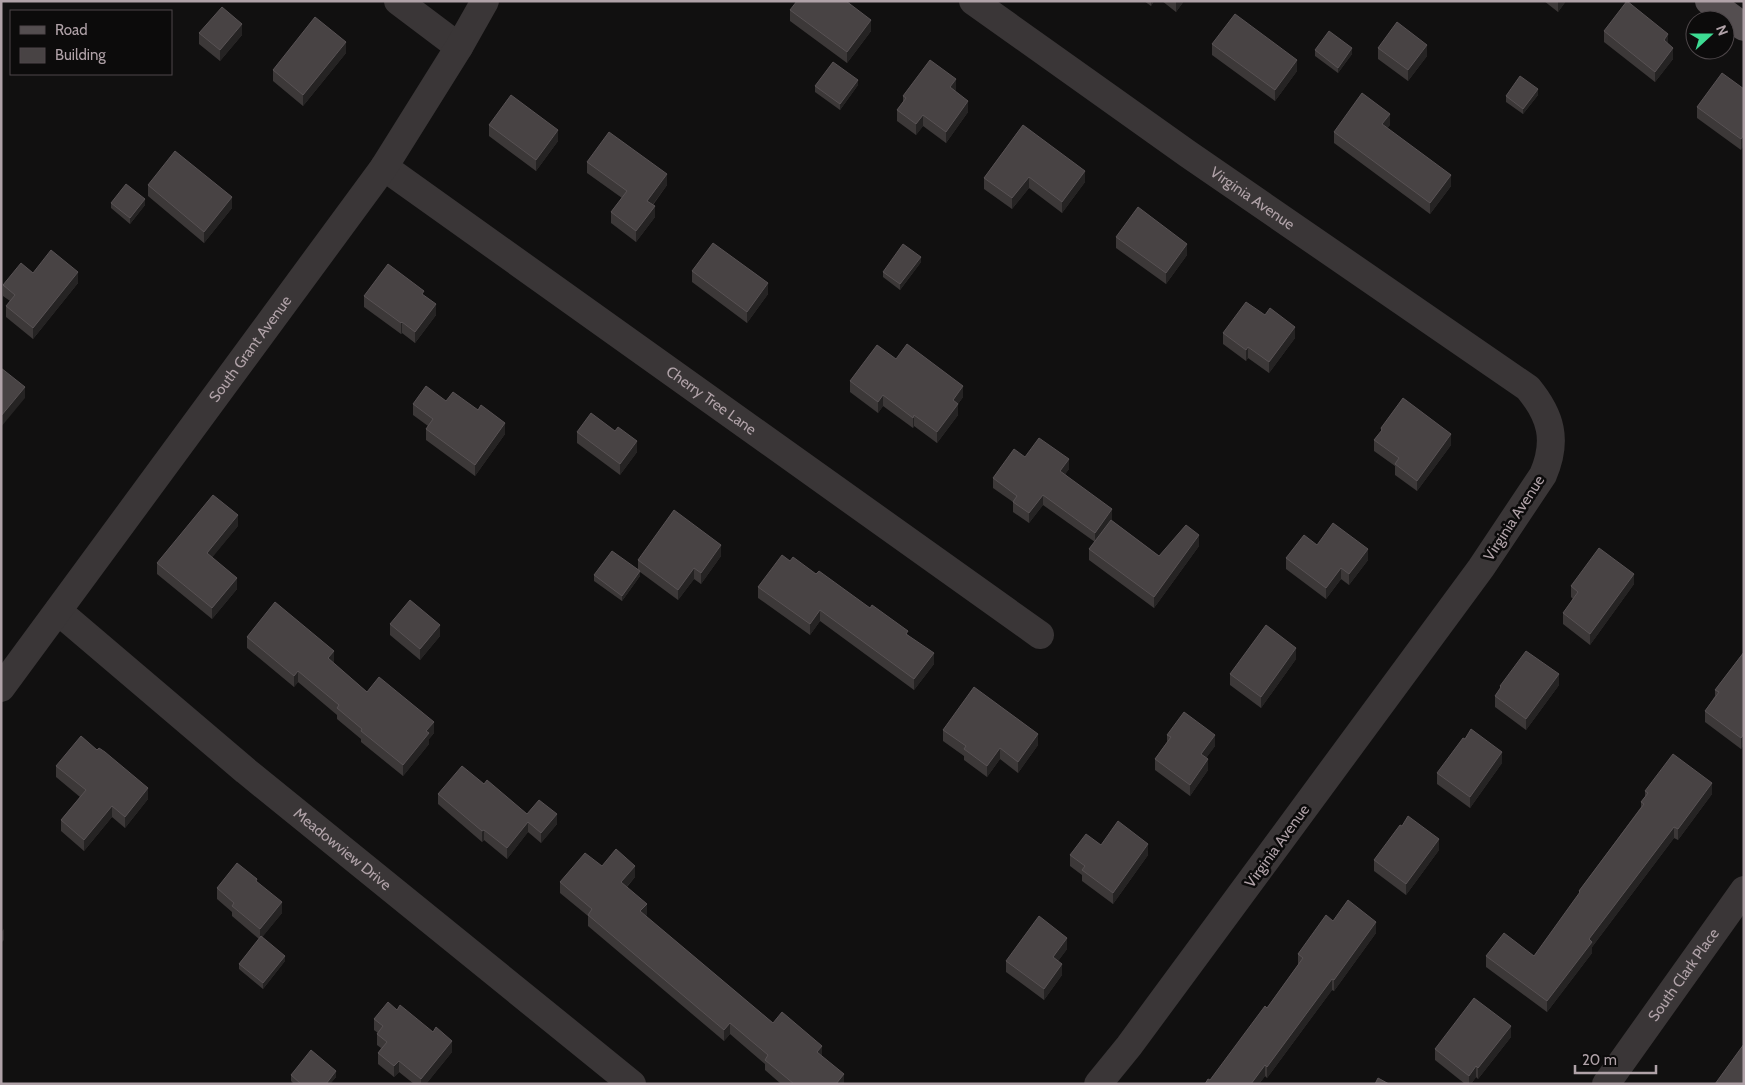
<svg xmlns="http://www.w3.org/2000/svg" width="1745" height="1085" font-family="Cabin,sans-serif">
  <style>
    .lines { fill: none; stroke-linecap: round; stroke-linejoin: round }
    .minor { stroke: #3a3637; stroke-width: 28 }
    .major { stroke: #544e50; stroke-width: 28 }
    .wall { fill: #3c3838 }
    .shaded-wall { fill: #252323 }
    .building { fill: #484344; stroke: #585254 }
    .labels { text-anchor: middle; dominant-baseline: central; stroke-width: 5; stroke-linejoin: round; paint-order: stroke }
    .street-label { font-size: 15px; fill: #b0a2a8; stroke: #0c0b0b }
  </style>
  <rect width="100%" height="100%" fill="#111010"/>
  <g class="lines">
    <!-- minor -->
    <g class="minor">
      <path d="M 398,1 L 459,47"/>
      <path id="s1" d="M 973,1 L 1188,154 L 1528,388 C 1551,416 1558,440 1543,475 L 1481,568 L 1129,1046 L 1098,1084"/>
      <path id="s2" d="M 384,167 L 1040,635"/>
      <path id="s3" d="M 58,611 L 246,771 L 632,1084"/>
      <path id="s4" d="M 1,688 L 384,167 L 459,47 L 485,1"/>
      <path id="s5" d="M 1606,1084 L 1744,890"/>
    </g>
    <!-- major -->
    <path class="major" d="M 1709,1 L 1744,27"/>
  </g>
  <!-- wall -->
  <path class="wall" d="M 1144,1 L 1154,1 L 1151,6 Z
    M 1162,1 L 1184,1 L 1176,12 Z
    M 1544,1 L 1566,1 L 1558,12 Z
    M 790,10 L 871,31 L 847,63 L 790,21 Z
    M 1604,31 L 1668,44 L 1673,59 L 1655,82 L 1604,42 Z
    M 199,33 L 242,35 L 220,61 L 199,44 Z
    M 1212,44 L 1297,71 L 1275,101 L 1212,55 Z
    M 1378,48 L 1427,56 L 1408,81 L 1378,59 Z
    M 1315,50 L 1352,54 L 1338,73 L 1315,56 Z
    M 346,53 L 303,106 L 273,81 L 273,70 Z
    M 858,85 L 840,110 L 815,92 L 815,86 Z
    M 1744,89 L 1741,150 L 1697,118 L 1697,107 Z
    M 956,90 L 955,91 L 968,112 L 946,143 L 923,126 L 916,135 L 897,121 L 897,110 L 903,102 L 903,96 Z
    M 1538,95 L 1523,114 L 1506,102 L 1506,96 Z
    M 489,125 L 558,141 L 536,171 L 489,136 Z
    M 1023,125 L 1085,182 L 1062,213 L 1029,188 L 1012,209 L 984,189 L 984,178 Z
    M 1390,125 L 1387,128 L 1451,186 L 1430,214 L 1334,143 L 1334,132 Z
    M 587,162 L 667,185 L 653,205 L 655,217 L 636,242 L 611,223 L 611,212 L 622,198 L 587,173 Z
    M 148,185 L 232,208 L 204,243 L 148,196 Z
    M 111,203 L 145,205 L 130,224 L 111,208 Z
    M 1116,237 L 1187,255 L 1166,284 L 1116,248 Z
    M 921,262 L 900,290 L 883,277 L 883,272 Z
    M 692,271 L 768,294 L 747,323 L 692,282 Z
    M 33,273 L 78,283 L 33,339 L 6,317 L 6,306 L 10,301 L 3,296 L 3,285 Z
    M 364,296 L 424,296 L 436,315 L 415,343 L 402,333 L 401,334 L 364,307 Z
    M 1223,333 L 1295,338 L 1269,373 L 1248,358 L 1246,361 L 1223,344 Z
    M 896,359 L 963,397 L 958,404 L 958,415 L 937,443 L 914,426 L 913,428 L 883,406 L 878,413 L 850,392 L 850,381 Z
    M 446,401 L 478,410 L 505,434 L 475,476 L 426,440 L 426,429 L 428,426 L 413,415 L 413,404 Z
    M 1381,428 L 1451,445 L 1417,491 L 1395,475 L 1395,466 L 1374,451 L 1374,440 L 1381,432 Z
    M 615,431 L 637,452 L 620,475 L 577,443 L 577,432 Z
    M 1025,457 L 1069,469 L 1065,474 L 1112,519 L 1111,520 L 1159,556 L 1199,546 L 1154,608 L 1089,560 L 1089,549 L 1095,542 L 1043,505 L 1029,523 L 1013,512 L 1013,502 L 993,488 L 993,478 Z
    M 238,526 L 212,557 L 237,589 L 212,619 L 157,574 L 157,563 Z
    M 1317,545 L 1368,560 L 1349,585 L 1341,579 L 1326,599 L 1286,569 L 1286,558 Z
    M 721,556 L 701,584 L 694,579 L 678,600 L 640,572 L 640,576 L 622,601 L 594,581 L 594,575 L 638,569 L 638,560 Z
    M 790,561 L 816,574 L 870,608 L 908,635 L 934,664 L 914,690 L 820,621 L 810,635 L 758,598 L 758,587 Z
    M 1634,584 L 1590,645 L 1563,624 L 1563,613 L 1573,599 L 1571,597 L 1571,586 Z
    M 390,624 L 440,636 L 420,660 L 390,635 Z
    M 247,637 L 334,662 L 333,663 L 367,692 L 434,733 L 429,739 L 429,744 L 403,776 L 361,742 L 361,739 L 337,719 L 337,715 L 298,682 L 294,687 L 247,648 Z
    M 1744,652 L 1744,745 L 1741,749 L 1705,722 L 1705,711 L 1715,696 L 1715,690 Z
    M 1296,659 L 1261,708 L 1230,685 L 1230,674 Z
    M 1559,685 L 1526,730 L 1495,707 L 1495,696 L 1500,689 L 1500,686 Z
    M 943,730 L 1038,745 L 1018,773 L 1000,759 L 987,777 L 964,760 L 964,756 L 943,741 Z
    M 1167,735 L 1215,746 L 1206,758 L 1208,770 L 1190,796 L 1155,770 L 1155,759 L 1167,742 Z
    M 1502,763 L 1470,808 L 1437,784 L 1437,773 Z
    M 56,766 L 148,799 L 125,828 L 112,817 L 84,851 L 61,831 L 61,820 L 80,797 L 56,777 Z
    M 484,784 L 527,814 L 557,824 L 541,843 L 528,832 L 507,859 L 484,840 L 482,842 L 438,804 L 438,794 Z
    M 1645,791 L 1712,794 L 1678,840 L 1674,838 L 1592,947 L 1592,953 L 1547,1012 L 1486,967 L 1486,956 L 1534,956 L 1579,895 L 1579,891 L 1641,807 L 1641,802 L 1645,797 Z
    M 1101,845 L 1148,855 L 1113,904 L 1082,881 L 1082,875 L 1070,866 L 1070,855 Z
    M 1439,850 L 1406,895 L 1374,871 L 1374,860 Z
    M 602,866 L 635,877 L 627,887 L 647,915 L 645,916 L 773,1023 L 822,1056 L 844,1084 L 781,1084 L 765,1070 L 765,1064 L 730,1034 L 724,1041 L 588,926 L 588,916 L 560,893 L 560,882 Z
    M 257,882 L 282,913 L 262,937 L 285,961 L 263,989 L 239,969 L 239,964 L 259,939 L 232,916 L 232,912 L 217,899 L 217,888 Z
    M 1333,921 L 1376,933 L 1334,991 L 1332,990 L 1267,1078 L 1265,1076 L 1259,1084 L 1205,1084 L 1210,1080 L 1267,1008 L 1298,965 L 1298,954 Z
    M 1067,949 L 1058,961 L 1062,975 L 1044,1000 L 1006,972 L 1006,961 Z
    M 397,1010 L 452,1052 L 426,1084 L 414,1084 L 399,1072 L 394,1077 L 378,1064 L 378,1053 L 381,1048 L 377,1045 L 377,1034 L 378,1033 L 374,1030 L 374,1019 Z
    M 1511,1037 L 1478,1079 L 1476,1077 L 1471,1084 L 1465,1084 L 1435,1060 L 1435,1049 Z
    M 291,1075 L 336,1077 L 330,1084 L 294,1084 L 291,1081 Z"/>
  <!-- shaded-wall -->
  <path class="shaded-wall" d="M 1151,1 L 1154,1 L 1151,6 Z
    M 1176,1 L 1184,1 L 1176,12 Z
    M 1558,1 L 1566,1 L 1558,12 Z
    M 871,20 L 871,31 L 847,63 L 847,52 Z
    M 242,24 L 242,35 L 220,61 L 220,50 Z
    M 1668,34 L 1668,45 L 1664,40 Z
    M 346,42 L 346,53 L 303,106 L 303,95 Z
    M 1427,45 L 1427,56 L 1408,81 L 1408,70 Z
    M 1352,48 L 1352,54 L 1338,73 L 1338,68 Z
    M 1673,48 L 1673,59 L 1655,82 L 1655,72 Z
    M 1297,60 L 1297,71 L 1275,101 L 1275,90 Z
    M 956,79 L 956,90 L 950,98 L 950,87 Z
    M 858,80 L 858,85 L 840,110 L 840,104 Z
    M 1538,89 L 1538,95 L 1523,114 L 1523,109 Z
    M 968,101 L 968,112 L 946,143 L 946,132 Z
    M 1390,114 L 1390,125 L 1382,135 L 1382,124 Z
    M 923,115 L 923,126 L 916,135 L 916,124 Z
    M 558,130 L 558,141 L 536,171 L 536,160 Z
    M 1744,135 L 1744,146 L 1741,150 L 1741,139 Z
    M 1085,171 L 1085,182 L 1062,213 L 1062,202 Z
    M 667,174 L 667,185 L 647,212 L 647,201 Z
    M 1451,175 L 1451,186 L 1430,214 L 1430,203 Z
    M 1029,177 L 1029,188 L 1012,209 L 1012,198 Z
    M 232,197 L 232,208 L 204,243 L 204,232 Z
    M 145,199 L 145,205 L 130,224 L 130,218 Z
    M 655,206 L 655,217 L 636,242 L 636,231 Z
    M 1187,244 L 1187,255 L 1166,284 L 1166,273 Z
    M 921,257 L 921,262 L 900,290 L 900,284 Z
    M 78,272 L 78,283 L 33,339 L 33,328 Z
    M 768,283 L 768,294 L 747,323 L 747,312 Z
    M 436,304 L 436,315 L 415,343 L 415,332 Z
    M 402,322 L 402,333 L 401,334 L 401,323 Z
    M 1295,327 L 1295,338 L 1269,373 L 1269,362 Z
    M 1248,347 L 1248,358 L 1246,361 L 1246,350 Z
    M 963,386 L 963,397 L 958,404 L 958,415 L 937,443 L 937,432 L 953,400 Z
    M 25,387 L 25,398 L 1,427 L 1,416 Z
    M 883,395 L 883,406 L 878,413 L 878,402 Z
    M 914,415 L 914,426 L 913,428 L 913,418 Z
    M 505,423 L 505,434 L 475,476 L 475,465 Z
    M 1451,434 L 1451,445 L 1417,491 L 1417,481 Z
    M 637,441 L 637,452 L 620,475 L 620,464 Z
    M 1069,459 L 1069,469 L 1060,481 L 1060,471 Z
    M 1043,495 L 1043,505 L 1029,523 L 1029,513 Z
    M 1112,509 L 1112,519 L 1095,543 L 1095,533 Z
    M 238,515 L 238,526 L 207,564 L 207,553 Z
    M 1199,535 L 1199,546 L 1154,608 L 1154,597 Z
    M 721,545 L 721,556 L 701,584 L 701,573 Z
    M 1368,549 L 1368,560 L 1349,585 L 1349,574 Z
    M 694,568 L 694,579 L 678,600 L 678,590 Z
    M 1341,568 L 1341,579 L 1326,599 L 1326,588 Z
    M 640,571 L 640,576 L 622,601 L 622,596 Z
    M 1634,574 L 1634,584 L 1590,645 L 1590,634 Z
    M 237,578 L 237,589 L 212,619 L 212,608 Z
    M 820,610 L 820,621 L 810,635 L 810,624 Z
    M 440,625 L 440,636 L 420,660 L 420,649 Z
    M 1296,648 L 1296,659 L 1261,708 L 1261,697 Z
    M 334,651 L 334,662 L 328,669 L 328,658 Z
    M 934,653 L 934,664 L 914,690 L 914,679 Z
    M 298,671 L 298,682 L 294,687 L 294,676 Z
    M 1559,674 L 1559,685 L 1526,730 L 1526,719 Z
    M 434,722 L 434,733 L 429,739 L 429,744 L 403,776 L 403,765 L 426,731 Z
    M 1038,734 L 1038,745 L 1018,773 L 1018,762 Z
    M 1744,734 L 1744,745 L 1741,749 L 1741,738 Z
    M 1215,735 L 1215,746 L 1201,765 L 1201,754 Z
    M 1000,748 L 1000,759 L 987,777 L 987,766 Z
    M 1502,752 L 1502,763 L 1470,808 L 1470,797 Z
    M 1208,759 L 1208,770 L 1190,796 L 1190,785 Z
    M 1712,783 L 1712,794 L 1678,840 L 1678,829 Z
    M 148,788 L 148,799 L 125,828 L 125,817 Z
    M 112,806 L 112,817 L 84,851 L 84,840 Z
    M 557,814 L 557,824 L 541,843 L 541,833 Z
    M 528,822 L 528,832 L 507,859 L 507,848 Z
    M 1674,827 L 1674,838 L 1592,947 L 1592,953 L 1547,1012 L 1547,1001 L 1589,939 Z
    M 484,830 L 484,840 L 482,842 L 482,831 Z
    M 1439,839 L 1439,850 L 1406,895 L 1406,884 Z
    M 1148,844 L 1148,855 L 1113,904 L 1113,893 Z
    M 635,866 L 635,877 L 621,893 L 621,882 Z
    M 282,902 L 282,913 L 260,940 L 260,929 Z
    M 647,904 L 647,915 L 640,922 L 640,911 Z
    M 1376,922 L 1376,933 L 1334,991 L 1334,980 Z
    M 4,929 L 4,940 L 1,943 L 1,932 Z
    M 1067,938 L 1067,949 L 1053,968 L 1053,957 Z
    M 285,956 L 285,961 L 263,989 L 263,983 Z
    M 1062,964 L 1062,975 L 1044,1000 L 1044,989 Z
    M 1332,979 L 1332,990 L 1267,1078 L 1267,1067 Z
    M 730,1023 L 730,1034 L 724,1041 L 724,1030 Z
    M 1511,1026 L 1511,1037 L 1478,1079 L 1478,1068 Z
    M 452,1041 L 452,1052 L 426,1084 L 421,1084 L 421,1079 Z
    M 822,1046 L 822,1057 L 817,1052 Z
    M 399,1061 L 399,1072 L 394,1077 L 394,1066 Z
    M 1265,1065 L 1265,1076 L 1259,1084 L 1251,1084 Z
    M 1476,1066 L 1476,1077 L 1471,1084 L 1469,1084 L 1469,1076 Z
    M 336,1071 L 336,1077 L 330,1084 L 326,1084 Z
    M 844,1074 L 844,1084 L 836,1084 Z"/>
  <!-- building -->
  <path class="building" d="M 797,1 L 846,1 L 871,20 L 847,52 L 790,10 Z
    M 1627,1 L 1668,34 L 1664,40 L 1673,48 L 1655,72 L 1604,31 Z
    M 222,7 L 242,24 L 220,50 L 199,33 Z
    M 1235,14 L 1297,60 L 1275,90 L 1212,44 Z
    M 315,17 L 346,42 L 303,95 L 273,70 Z
    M 1397,22 L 1427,45 L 1408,70 L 1378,48 Z
    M 1329,31 L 1352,48 L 1338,68 L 1315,50 Z
    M 930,60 L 956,79 L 950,87 L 968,101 L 946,132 L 923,115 L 916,124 L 897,110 L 906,98 L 903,96 Z
    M 833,62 L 858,80 L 840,104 L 815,86 Z
    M 1722,73 L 1744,89 L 1744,114 L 1743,115 L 1744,116 L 1744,135 L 1741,139 L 1697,107 Z
    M 1520,76 L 1538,89 L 1523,109 L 1506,96 Z
    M 1362,93 L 1390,114 L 1382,124 L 1451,175 L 1430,203 L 1334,132 Z
    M 511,95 L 558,130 L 536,160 L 489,125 Z
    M 1023,125 L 1085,171 L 1062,202 L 1029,177 L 1012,198 L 984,178 Z
    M 609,132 L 667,174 L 647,201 L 655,206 L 636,231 L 611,212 L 627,191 L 587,162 Z
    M 175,151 L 232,197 L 204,232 L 148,185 Z
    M 126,184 L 145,199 L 130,218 L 111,203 Z
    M 1138,207 L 1187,244 L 1166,273 L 1116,237 Z
    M 713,243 L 768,283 L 747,312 L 692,271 Z
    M 903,244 L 921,257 L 900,284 L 883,272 Z
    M 51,250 L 78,272 L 33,328 L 6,306 L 15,295 L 3,285 L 21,263 L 33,273 Z
    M 388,264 L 424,291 L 422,294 L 436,304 L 415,332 L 402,322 L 401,323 L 364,296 Z
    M 1246,302 L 1265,315 L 1270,308 L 1295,327 L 1269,362 L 1248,347 L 1246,350 L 1223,333 Z
    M 907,344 L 963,386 L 953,400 L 958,404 L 937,432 L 914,415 L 913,418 L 883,395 L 878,402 L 850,381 L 877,345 L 896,359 Z
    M 1,368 L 25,387 L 1,416 Z
    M 426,386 L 446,401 L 453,392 L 478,410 L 481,405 L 505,423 L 475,465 L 426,429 L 433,419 L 413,404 Z
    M 1403,398 L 1451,434 L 1417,481 L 1395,464 L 1399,458 L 1374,440 L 1382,430 L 1381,428 Z
    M 591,413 L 615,431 L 618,427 L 637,441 L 620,464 L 577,432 Z
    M 1039,438 L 1069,459 L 1060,471 L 1112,509 L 1095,533 L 1043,495 L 1029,513 L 1013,502 L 1017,496 L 993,478 L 1014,449 L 1025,457 Z
    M 213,495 L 238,515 L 207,553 L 237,578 L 212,608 L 157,563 Z
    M 674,510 L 721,545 L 701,573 L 694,568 L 678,590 L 638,560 Z
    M 1111,520 L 1159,556 L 1186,525 L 1199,535 L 1154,597 L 1089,549 Z
    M 1333,523 L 1368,549 L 1349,574 L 1341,568 L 1326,588 L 1286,558 L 1304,535 L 1317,545 Z
    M 1599,548 L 1634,574 L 1590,634 L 1563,613 L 1578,592 L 1571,586 Z
    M 612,551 L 640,571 L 622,596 L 594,575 Z
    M 782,555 L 790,561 L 793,557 L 816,574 L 819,571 L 870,608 L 872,605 L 908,631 L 906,634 L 934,653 L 914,679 L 820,610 L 810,624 L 758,587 Z
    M 410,600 L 440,625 L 420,649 L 390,624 Z
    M 275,602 L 334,651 L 328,658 L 367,692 L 379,677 L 434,722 L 426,731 L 429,733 L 403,765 L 361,731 L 362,729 L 337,708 L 339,705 L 298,671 L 294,676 L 247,637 Z
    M 1266,625 L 1296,648 L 1261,697 L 1230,674 Z
    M 1526,651 L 1559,674 L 1526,719 L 1495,696 L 1501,687 L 1500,686 Z
    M 1744,652 L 1744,734 L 1741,738 L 1705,711 L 1719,692 L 1715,690 Z
    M 974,687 L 1038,734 L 1018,762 L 1000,748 L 987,766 L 964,749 L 966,746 L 943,730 Z
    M 1184,712 L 1215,735 L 1201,754 L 1208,759 L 1190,785 L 1155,759 L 1171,737 L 1167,735 Z
    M 1471,729 L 1502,752 L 1470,797 L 1437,773 L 1463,738 L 1465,739 Z
    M 81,736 L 97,750 L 99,748 L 105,752 L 148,788 L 125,817 L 112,806 L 84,840 L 61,820 L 86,790 L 56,766 Z
    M 1673,754 L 1712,783 L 1678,829 L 1674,827 L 1589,939 L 1592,942 L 1547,1001 L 1486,956 L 1504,933 L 1534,956 L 1580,892 L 1579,891 L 1644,804 L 1641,802 L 1648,793 L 1645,791 Z
    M 462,766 L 484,784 L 487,780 L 527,814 L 539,800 L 557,814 L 541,833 L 528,822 L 507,848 L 484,830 L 482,831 L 438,794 Z
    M 1408,816 L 1439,839 L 1406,884 L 1374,860 L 1400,825 L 1402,826 Z
    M 1118,821 L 1148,844 L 1113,893 L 1082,870 L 1085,866 L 1070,855 L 1086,834 L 1101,845 Z
    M 616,849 L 635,866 L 621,882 L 647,904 L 640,911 L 773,1023 L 782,1012 L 822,1046 L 817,1052 L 844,1074 L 836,1084 L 794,1084 L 765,1060 L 768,1055 L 730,1023 L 724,1030 L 588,915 L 592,909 L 560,882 L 585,853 L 602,866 Z
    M 237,863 L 257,879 L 256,881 L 282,902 L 260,929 L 232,906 L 234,903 L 217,888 Z
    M 1348,900 L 1376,922 L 1334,980 L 1332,979 L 1267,1067 L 1265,1065 L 1251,1084 L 1205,1084 L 1208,1079 L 1210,1080 L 1265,1006 L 1267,1008 L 1303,958 L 1298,954 L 1326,915 L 1333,921 Z
    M 1039,916 L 1067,938 L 1053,957 L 1062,964 L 1044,989 L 1006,961 Z
    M 261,936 L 285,956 L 263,983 L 239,964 Z
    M 1474,998 L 1511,1026 L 1478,1068 L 1476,1066 L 1469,1076 L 1435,1049 Z
    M 388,1002 L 397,1010 L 400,1005 L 433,1032 L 436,1027 L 452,1041 L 421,1079 L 399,1061 L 394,1066 L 378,1053 L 387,1042 L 377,1034 L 383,1026 L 374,1019 Z
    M 1744,1044 L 1744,1084 L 1715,1084 Z
    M 311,1050 L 336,1071 L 326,1084 L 301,1084 L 291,1075 Z
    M 1378,1078 L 1389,1084 L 1375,1084 Z"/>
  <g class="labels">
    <!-- street labels -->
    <g class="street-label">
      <text stroke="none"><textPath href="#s1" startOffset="342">Virginia Avenue</textPath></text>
      <text stroke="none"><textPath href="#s4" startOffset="421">South Grant Avenue</textPath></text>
      <text stroke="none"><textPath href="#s2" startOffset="402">Cherry Tree Lane</textPath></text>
      <text transform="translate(1514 518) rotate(-57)">Virginia Avenue</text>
      <text transform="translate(1277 846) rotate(-54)">Virginia Avenue</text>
      <text stroke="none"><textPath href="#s3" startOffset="371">Meadowview Drive</textPath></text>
      <text stroke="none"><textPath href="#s5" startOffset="134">South Clark Place</textPath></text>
    </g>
  </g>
  <!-- border -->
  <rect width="1745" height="1085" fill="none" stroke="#b0a2a8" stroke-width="5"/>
  <!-- legend -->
  <rect x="10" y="10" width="162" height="65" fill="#0c0b0b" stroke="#4e474a"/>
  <rect x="20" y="26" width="25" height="8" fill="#544e50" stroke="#4e474a"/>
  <text x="55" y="35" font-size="15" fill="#b0a2a8">Road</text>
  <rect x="20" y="48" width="25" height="15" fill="#484344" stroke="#4e474a"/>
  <text x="55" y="60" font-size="15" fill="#b0a2a8">Building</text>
  <!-- north arrow -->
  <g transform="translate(1710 35) rotate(69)"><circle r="24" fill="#0c0b0b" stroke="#4e474a"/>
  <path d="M0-4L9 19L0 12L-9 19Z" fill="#3ddc93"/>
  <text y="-8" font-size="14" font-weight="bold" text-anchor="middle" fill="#b0a2a8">N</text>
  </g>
  <!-- scale -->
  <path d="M1575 1065v8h81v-8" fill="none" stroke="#b0a2a8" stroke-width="2.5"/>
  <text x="1582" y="1065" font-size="15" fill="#b0a2a8" stroke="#0c0b0b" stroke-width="4" paint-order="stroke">20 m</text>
</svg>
